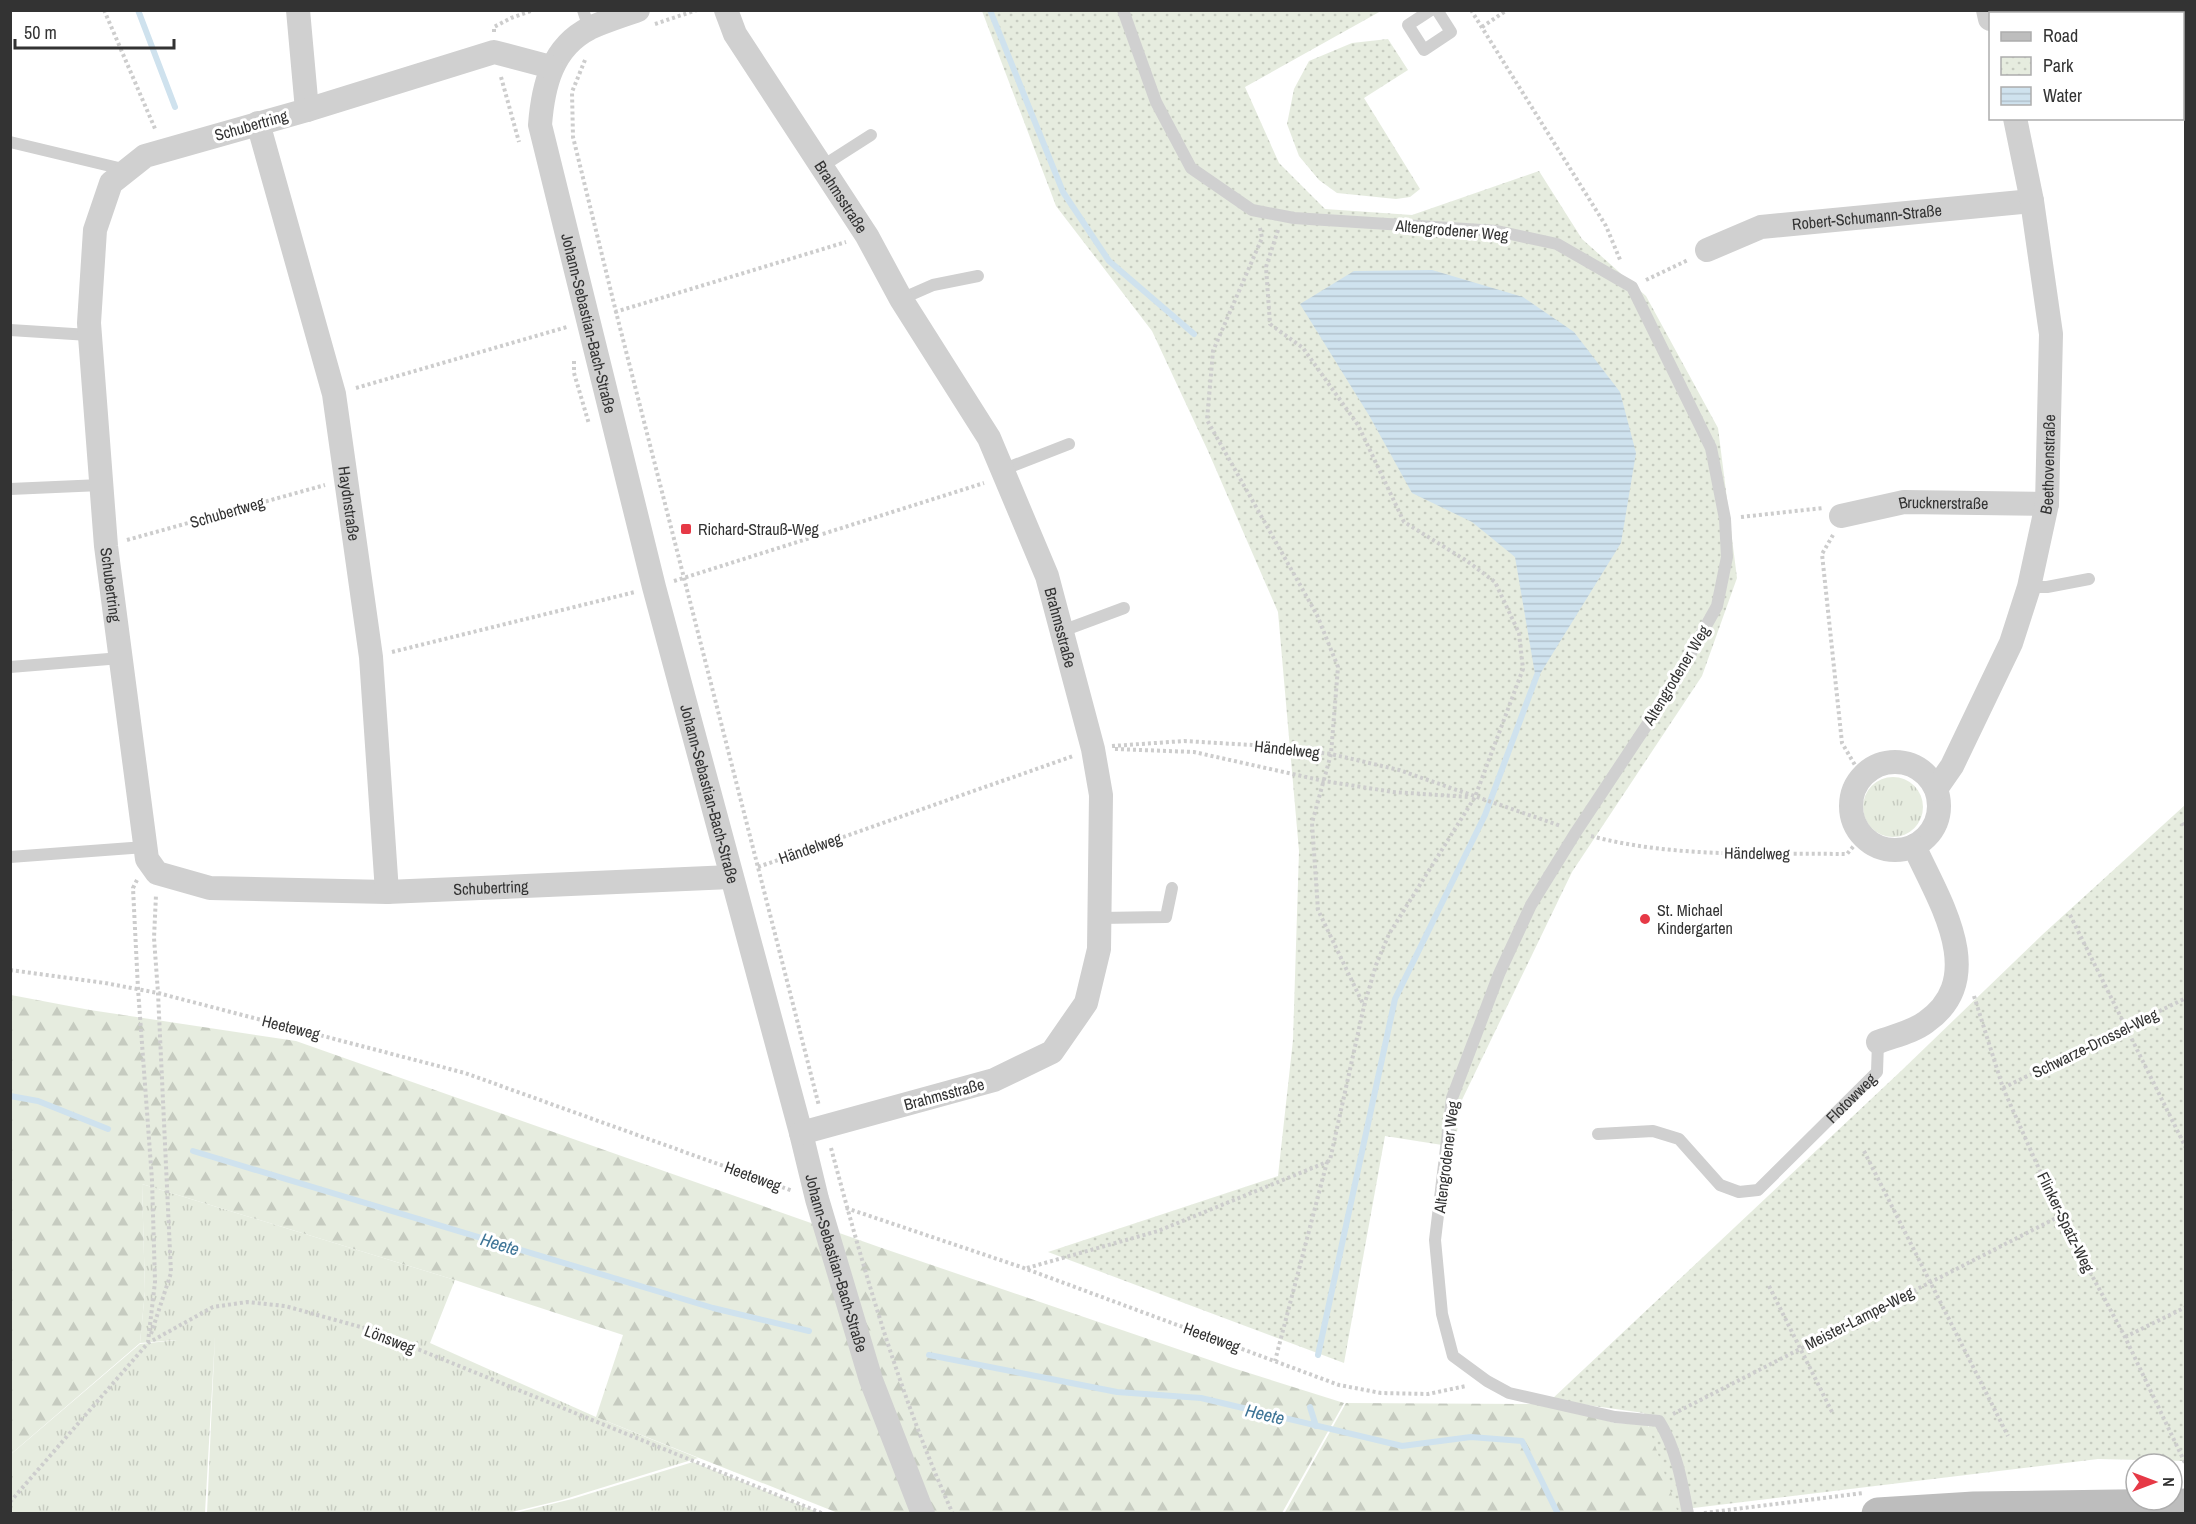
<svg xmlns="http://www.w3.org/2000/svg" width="2196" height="1524" font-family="'Archivo Narrow',sans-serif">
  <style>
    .grass { fill: url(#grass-tufts) }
    .forest { fill: url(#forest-firs) }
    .park { fill: url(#park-dots) }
    .water { fill: url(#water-rules) }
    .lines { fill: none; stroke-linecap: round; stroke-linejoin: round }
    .stream { stroke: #cfe2ee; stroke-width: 6 }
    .path { stroke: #cdcdcd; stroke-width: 4; stroke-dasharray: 3 3; stroke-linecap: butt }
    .lane { stroke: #d0d0d0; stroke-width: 12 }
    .street { stroke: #d0d0d0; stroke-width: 24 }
    .secondary { stroke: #bdbdbd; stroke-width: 33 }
    .poi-dot { fill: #e63946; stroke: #fff; stroke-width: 2 }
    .labels { text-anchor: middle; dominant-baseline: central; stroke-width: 6; stroke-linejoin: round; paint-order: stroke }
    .street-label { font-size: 16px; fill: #333; stroke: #fff }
    .poi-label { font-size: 16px; fill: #333; stroke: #fff; text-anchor: start }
    .water-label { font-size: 18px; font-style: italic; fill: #3f7597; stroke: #fff }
  </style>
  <defs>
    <pattern id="grass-tufts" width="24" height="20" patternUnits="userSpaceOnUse" patternTransform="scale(1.5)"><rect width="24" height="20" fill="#e6ecdf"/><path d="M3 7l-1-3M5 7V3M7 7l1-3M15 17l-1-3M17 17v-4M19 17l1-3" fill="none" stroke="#c6cbc0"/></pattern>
    <pattern id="forest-firs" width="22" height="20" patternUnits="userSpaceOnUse" patternTransform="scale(1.5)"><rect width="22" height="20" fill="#e6ecdf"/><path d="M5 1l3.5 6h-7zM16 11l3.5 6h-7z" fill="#c6cbc0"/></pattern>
    <pattern id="park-dots" width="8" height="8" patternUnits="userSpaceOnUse" patternTransform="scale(1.5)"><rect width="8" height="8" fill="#e6ecdf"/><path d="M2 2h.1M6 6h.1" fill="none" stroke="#c6cbc0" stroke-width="1.8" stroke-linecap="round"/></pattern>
    <pattern id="water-rules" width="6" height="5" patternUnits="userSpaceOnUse" patternTransform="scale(1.5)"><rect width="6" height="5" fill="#cfe2ee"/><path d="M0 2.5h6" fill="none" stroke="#b2c2cd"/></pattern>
  </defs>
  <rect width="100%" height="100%" fill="#fff"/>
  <!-- grass -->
  <path class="grass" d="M1863 807a30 30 0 1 1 60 0a30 30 0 1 1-60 0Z
    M 142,1184 L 455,1280 L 430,1343 L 596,1417 L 698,1458 L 562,1500 L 508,1513 L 207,1513 L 215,1336 L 205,1513 L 11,1513 L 10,1455 L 140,1344 L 177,1340 L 140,1343 L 145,1291 Z
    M 693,1462 L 820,1513 L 515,1513 L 572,1499 Z"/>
  <!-- forest -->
  <path class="forest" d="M 11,995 L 90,1010 L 296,1041 L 879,1247 L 1233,1368 L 1344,1403 L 1282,1513 L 838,1513 L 596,1417 L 623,1335 L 455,1280 L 142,1184 L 145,1291 L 140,1343 L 11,1454 Z
    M 1346,1403 L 1547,1404 L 1615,1423 L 1647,1425 L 1664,1446 L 1683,1514 L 1284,1514 Z"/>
  <!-- park -->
  <path class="park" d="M 982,11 L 1381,11 L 1245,87 L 1279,163 L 1325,209 L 1412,215 L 1539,171 L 1582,239 L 1646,296 L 1718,428 L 1737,578 L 1702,676 L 1572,872 L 1461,1102 L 1455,1147 L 1385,1136 L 1344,1363 L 1048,1252 L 1278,1176 L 1293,1040 L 1299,851 L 1278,612 L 1208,451 L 1152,331 L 1056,206 Z
    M 1388,39 L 1408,70 L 1364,98 L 1420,189 L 1410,197 L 1396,199 L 1337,193 L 1319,180 L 1299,156 L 1287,124 L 1294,89 L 1309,61 L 1352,43 Z
    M 2185,805 L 2185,1461 L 2098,1459 L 1677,1510 L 1644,1413 L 1551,1400 L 1901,1071 L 2042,935 Z"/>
  <!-- water -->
  <path class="water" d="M 1432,270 L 1523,297 L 1574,332 L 1620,392 L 1636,453 L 1621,543 L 1540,674 L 1535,674 L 1515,557 L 1472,522 L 1412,493 L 1370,417 L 1300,304 L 1354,271 Z"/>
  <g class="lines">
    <!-- stream -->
    <path class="stream" d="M 138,10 L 175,107
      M 990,10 L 1063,192 L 1109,261 L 1194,334
      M 10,1096 L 38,1101 L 108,1129
      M 193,1151 L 713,1308 L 809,1331
      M 929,1355 L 1117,1392 L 1201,1398 L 1402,1446 L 1471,1437 L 1522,1441 L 1558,1514
      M 1318,1355 L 1395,999 L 1485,815 L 1537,675
      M 1310,1407 L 1316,1426"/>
    <!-- path -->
    <path class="path" d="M 104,10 L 156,131
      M 1471,10 L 1606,226 L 1621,262
      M 655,24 L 697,10
      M 1482,27 L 1507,10
      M 494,32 L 494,27 L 511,18 L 534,10
      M 585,60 L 572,92 L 573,137 L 616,312 L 819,1106
      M 501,77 L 519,142
      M 1260,228 L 1262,238 L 1213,351 L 1207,420 L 1317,615 L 1338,667 L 1331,754 L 1312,823 L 1318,910 L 1364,1006
      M 1278,230 L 1266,267 L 1270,324 L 1303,348 L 1358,425 L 1404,522 L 1467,561 L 1495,582 L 1519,633 L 1523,669 L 1475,797 L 1389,934 L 1376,965 L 1364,1006 L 1330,1160 L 1327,1162
      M 1646,280 L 1688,260
      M 615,312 L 846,242
      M 574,361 L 574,373 L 589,424
      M 356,388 L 567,327
      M 1741,517 L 1823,508
      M 1833,535 L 1822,554 L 1842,743 L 1862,777
      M 127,540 L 325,485
      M 674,581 L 984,483
      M 392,652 L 635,592
      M 1112,746 L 1184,741 L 1252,745 L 1331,754 L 1399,770 L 1561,826
      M 1115,749 L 1194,752 L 1324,781 L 1393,792 L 1469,797
      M 2182,823 L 2186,829
      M 1591,836 C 1673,858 1762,853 1847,854 L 1862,836
      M 758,867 L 1073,756
      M 137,880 L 133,888 L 138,989 L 152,1180 L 155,1282 L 148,1342
      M 2070,915 L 2186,1148
      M 10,970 L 105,983 L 158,993 L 465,1073 L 793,1191
      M 1974,996 L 2003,1088 L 2060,1216 L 2125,1337 L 2186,1465
      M 2003,1088 L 2186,998
      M 831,1148 C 864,1271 900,1397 953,1514
      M 1864,1151 L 2008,1436
      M 846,1208 L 1021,1267 L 1339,1385 L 1381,1393 L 1428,1394 L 1466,1386
      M 1027,1268 L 1158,1231 L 1327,1162 L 1275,1361
      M 1769,1286 L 1833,1414
      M 151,1334 L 171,1273 L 158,993 L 154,938 L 156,895
      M 2125,1337 L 2186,1307
      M 1673,1414 L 2060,1216
      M 10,1502 L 148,1343 L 213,1307 L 247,1302 L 285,1306 L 368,1329 L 824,1514
      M 1704,1513 L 1863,1493"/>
    <!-- lane -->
    <g class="lane">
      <path d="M 583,10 L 589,28"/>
      <path d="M 1123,10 L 1156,102 L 1191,168 L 1252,210 L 1294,218 L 1497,231 L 1557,244 L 1632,287 L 1711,448 L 1725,519 L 1727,557 L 1717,606 L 1672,687 L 1576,832 L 1531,905 L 1499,974 L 1452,1098 L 1435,1240 L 1442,1314 L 1453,1356 L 1487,1381 L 1509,1393 L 1615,1417 L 1659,1421 C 1676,1448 1682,1482 1688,1514"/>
      <path d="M 1431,10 L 1408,25 L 1424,50 L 1451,32 L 1437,10"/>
      <path d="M 10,142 L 127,170"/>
      <path d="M 821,167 L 871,135"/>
      <path d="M 901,299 L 933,285 L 978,276"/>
      <path d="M 10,330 L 89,335"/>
      <path d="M 1002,470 L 1069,444"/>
      <path d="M 10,489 L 101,485"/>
      <path d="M 2029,587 L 2047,587 L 2089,579"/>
      <path d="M 1062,631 L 1124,608"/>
      <path d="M 10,667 L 121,658"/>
      <path d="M 10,857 L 145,847"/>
      <path d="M 1099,918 L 1166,917 L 1172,888"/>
      <path id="s1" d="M 1598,1134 L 1653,1131 L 1679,1139 L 1720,1185 L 1739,1192 L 1758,1190 L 1877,1072 L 1878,1042"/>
    </g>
    <!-- street -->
    <g class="street">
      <path d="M 298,10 L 307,110"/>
      <path id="s2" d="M 638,10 C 622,16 605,21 590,28 C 552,47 543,86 540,125 L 654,587 L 801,1133 L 817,1199 L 871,1380 L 923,1514"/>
      <path id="s3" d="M 726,10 L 735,34 L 867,236 L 901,299 L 989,438 L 1047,576 L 1093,749 L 1101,795 L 1099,949 L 1086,1003 L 1052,1052 L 994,1080 L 801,1133"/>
      <path d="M 1988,10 L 1990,19"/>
      <path id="s4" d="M 551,67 L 494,52 L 307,110 L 145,156 L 111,183 L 95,230 L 89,323 L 106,546 L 147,859 L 157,873 L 210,888 L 387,892 L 731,877"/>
      <path id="s5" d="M 258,123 L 334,394 L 371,657 L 387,892"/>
      <path id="s6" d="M 1707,250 L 1761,227 L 2032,201"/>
      <path id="s7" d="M 1841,516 L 1904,502 L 2047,504"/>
      <circle cx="1895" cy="806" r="44"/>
      <path id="s8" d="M 1936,789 L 1952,766 L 2011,643 L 2029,587 L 2047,504 L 2051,334 L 2032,201 L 2015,118"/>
      <path d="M 1878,1042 C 1893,1036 1913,1032 1926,1022 C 1990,977 1938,899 1914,846"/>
    </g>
    <!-- secondary -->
    <path class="secondary" d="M 1878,1514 L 1974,1508 L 2186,1505"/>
  </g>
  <!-- markers -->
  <g class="poi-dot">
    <rect x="680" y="523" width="12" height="12" rx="3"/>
    <circle cx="1645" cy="919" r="6"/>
  </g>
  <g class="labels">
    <!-- street labels -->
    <g class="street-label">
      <text transform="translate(251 125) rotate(-16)">Schubertring</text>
      <text stroke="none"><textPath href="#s3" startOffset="220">Brahmsstraße</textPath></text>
      <text stroke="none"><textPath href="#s6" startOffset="165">Robert-Schumann-Straße</textPath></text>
      <text transform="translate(1452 230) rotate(5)">Altengrodener Weg</text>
      <text stroke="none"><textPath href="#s2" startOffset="370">Johann-Sebastian-Bach-Straße</textPath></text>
      <text stroke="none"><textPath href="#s8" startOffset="348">Beethovenstraße</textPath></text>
      <text stroke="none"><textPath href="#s5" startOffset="392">Haydnstraße</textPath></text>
      <text stroke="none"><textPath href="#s7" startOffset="104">Brucknerstraße</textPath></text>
      <text transform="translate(227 512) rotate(-16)">Schubertweg</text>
      <text stroke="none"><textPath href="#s4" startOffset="872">Schubertring</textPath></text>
      <text stroke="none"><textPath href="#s3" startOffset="706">Brahmsstraße</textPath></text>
      <text transform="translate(1676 675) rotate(-59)">Altengrodener Weg</text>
      <text transform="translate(1287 749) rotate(6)">Händelweg</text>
      <text stroke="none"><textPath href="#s2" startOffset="856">Johann-Sebastian-Bach-Straße</textPath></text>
      <text transform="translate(810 848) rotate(-19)">Händelweg</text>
      <text transform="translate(1757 853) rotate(1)">Händelweg</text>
      <text stroke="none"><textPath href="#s4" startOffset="1502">Schubertring</textPath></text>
      <text transform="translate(291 1027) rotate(14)">Heeteweg</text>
      <text transform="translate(2095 1043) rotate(-26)">Schwarze-Drossel-Weg</text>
      <text transform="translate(944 1094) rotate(-15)">Brahmsstraße</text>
      <text stroke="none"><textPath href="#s1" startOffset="314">Flotowweg</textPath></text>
      <text transform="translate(1446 1157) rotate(-83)">Altengrodener Weg</text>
      <text transform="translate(753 1176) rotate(20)">Heeteweg</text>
      <text transform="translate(2066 1222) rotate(64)">Flinker-Spatz-Weg</text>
      <text stroke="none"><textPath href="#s2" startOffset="1342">Johann-Sebastian-Bach-Straße</textPath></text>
      <text transform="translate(1859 1318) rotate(-27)">Meister-Lampe-Weg</text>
      <text transform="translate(1212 1337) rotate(20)">Heeteweg</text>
      <text transform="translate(390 1339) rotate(21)">Lönsweg</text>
    </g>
    <!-- poi labels -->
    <g class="poi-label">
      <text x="698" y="529">Richard-Strauß-Weg</text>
      <text x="1657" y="910">St. Michael<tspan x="1657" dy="18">Kindergarten</tspan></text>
    </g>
    <!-- water labels -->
    <g class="water-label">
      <text transform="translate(500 1244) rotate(17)">Heete</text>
      <text transform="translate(1265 1414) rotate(13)">Heete</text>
    </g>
  </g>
  <!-- border -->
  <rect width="2196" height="1524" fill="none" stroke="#333333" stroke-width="24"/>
  <!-- legend -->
  <rect x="1989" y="12" width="195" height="108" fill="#ffffff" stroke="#adadad" stroke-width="1.5"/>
  <rect x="2001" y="32" width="30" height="9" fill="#bdbdbd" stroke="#adadad" stroke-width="1.5"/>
  <text x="2043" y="42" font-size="18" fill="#333333">Road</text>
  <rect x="2001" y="57" width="30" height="18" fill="url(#park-dots)" stroke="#adadad" stroke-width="1.5"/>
  <text x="2043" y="72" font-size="18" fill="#333333">Park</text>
  <rect x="2001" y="87" width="30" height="18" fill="url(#water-rules)" stroke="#adadad" stroke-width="1.5"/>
  <text x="2043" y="102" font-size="18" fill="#333333">Water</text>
  <!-- north arrow -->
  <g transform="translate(2154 1482) rotate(90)"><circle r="28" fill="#ffffff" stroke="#adadad" stroke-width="1.5"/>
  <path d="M0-4.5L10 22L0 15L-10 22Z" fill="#e63946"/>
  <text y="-9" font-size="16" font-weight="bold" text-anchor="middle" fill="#333333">N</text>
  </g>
  <!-- scale -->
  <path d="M15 39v9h159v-9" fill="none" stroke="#333333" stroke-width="3"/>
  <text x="24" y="39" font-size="18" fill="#333333" stroke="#ffffff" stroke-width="4.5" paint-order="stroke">50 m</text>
</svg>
